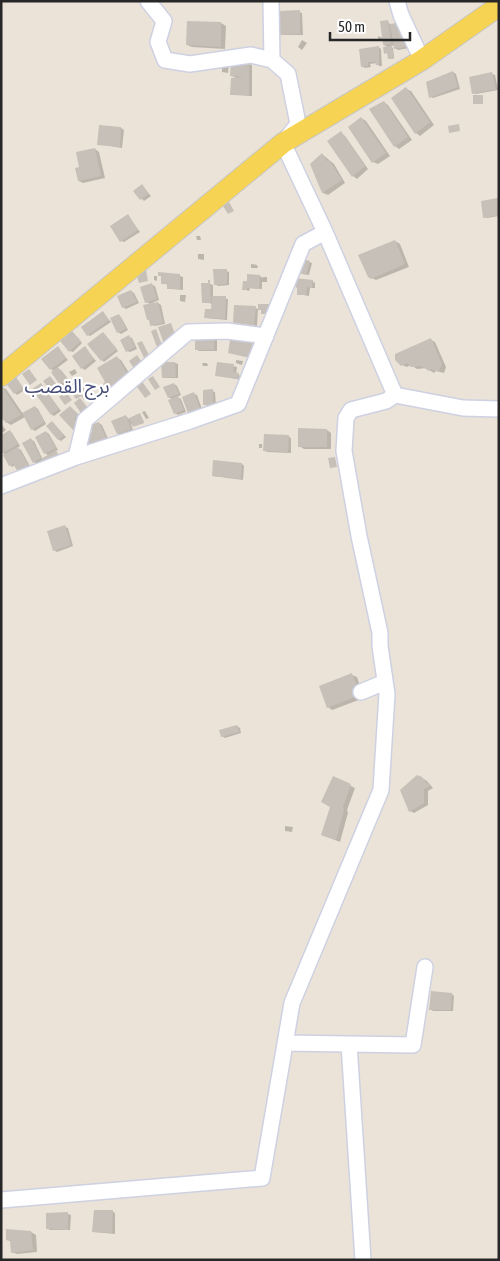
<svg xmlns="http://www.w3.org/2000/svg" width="500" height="1261" font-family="'Asap Condensed','Noto Sans Arabic',sans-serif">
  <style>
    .shadow { fill: #0003 }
    .building { fill: #c6c0b8 }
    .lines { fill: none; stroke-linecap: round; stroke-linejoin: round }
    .minor-casing { stroke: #cdd1e2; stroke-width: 18 }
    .major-casing { stroke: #c7c7c7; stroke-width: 22 }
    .minor { stroke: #fff; stroke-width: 15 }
    .major { stroke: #f6d352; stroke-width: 20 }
    .labels { text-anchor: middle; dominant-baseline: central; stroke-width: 4.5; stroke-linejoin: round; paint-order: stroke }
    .quarter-label { font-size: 19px; fill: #464e79; stroke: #fff }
  </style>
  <rect width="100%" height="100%" fill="#ebe3d8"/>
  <!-- shadow -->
  <path class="shadow" d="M 299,12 L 302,13 L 303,35 L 283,35 L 280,34 Z
    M 188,22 L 221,23 L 226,26 L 225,49 L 192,47 L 187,45 Z
    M 388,22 L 391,25 L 401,23 L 409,48 L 398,50 L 395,48 L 395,45 L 390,46 L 393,48 L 394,58 L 390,59 L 388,53 L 386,53 L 389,48 L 384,45 L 384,41 L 378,41 L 378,36 L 383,38 Z
    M 302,40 L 307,43 L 302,50 L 298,47 Z
    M 378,47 L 381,49 L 382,66 L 379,66 L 377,63 L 370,64 L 371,67 L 365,68 L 362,66 Z
    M 222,64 L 229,64 L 228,73 L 222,72 Z
    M 249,64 L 252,65 L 252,96 L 234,95 L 232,94 L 236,78 L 232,76 Z
    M 453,72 L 456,74 L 460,89 L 433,98 L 431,97 Z
    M 492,74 L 495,75 L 498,90 L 476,94 L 473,93 Z
    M 406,89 L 411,91 L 434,125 L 420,136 L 416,133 Z
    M 384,102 L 388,105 L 412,140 L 399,149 L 395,146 Z
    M 361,118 L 366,121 L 390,156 L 378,164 L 373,162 Z
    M 121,128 L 124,130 L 122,148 L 98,144 Z
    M 341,133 L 345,136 L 368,169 L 357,179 L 353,176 Z
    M 95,149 L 99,152 L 105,178 L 83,183 L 79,181 L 81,168 Z
    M 322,154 L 334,164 L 345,183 L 328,195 L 323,193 L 311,165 Z
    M 142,186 L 151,196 L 144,201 L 135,191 Z
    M 498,200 L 499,216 L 487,218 L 484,217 Z
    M 128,216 L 140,232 L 124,242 L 121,241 Z
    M 196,236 L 200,236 L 201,240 L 197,240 Z
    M 395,241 L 400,244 L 409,267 L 376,280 L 369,277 Z
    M 198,254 L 204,254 L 204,260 L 198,259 Z
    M 309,262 L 312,263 L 309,275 L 300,273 Z
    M 251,264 L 257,265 L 258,268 L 251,268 Z
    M 226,271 L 229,272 L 229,285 L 218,286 L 215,284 Z
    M 154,276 L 157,276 L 157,281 L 154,280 Z
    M 180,276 L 183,277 L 183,290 L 171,289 L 168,288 L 168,285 L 162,283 Z
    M 260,276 L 263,278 L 263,277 L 267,277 L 267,282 L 262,282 L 262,289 L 250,288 L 249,291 L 243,289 Z
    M 312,281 L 315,283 L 315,288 L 310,288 L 309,296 L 298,294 L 297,288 L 295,286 Z
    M 210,284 L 213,285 L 213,297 L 228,299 L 227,320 L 205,318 L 212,311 L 213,304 L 203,302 Z
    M 152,285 L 155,286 L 159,300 L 150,304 L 146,302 Z
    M 131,291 L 134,293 L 139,303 L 126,309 L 123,307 Z
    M 180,295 L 186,295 L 185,302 L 180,301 Z
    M 158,303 L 161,305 L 165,324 L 154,326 L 148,319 Z
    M 255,308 L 258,309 L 257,326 L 234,322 Z
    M 103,313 L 111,322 L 90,336 L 88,335 Z
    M 119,316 L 121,317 L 128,330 L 121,334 L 118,332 Z
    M 71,330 L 82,343 L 73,352 L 70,351 Z
    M 103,333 L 118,351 L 104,362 L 102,360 Z
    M 129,337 L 132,338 L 137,349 L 130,352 L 127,351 Z
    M 217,337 L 217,351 L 199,351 L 196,349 Z
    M 431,340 L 435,342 L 446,367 L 444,373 L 436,371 L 434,373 L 426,368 L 417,369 L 411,365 L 407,367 L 402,365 Z
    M 58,348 L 68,360 L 57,368 L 61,370 L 78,392 L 84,389 L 90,397 L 86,400 L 82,395 L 78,398 L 81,400 L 88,409 L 83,413 L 75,403 L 80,400 L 61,384 L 54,371 L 51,369 Z
    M 85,348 L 96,361 L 85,370 L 82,368 Z
    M 117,358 L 121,360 L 134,381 L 107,383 Z
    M 236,360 L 243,361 L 242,365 L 236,363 Z
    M 163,363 L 175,363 L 178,364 L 178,378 L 166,378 L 163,377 Z
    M 202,363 L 207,363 L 208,366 L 203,366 Z
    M 218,363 L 237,367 L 236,374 L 241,376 L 241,380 L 216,375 Z
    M 75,369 L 77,373 L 72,376 L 69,372 Z
    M 15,377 L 25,390 L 17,395 L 15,393 Z
    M 41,384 L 61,411 L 54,416 L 51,414 Z
    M 174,384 L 177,386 L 181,395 L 177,397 L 181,399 L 186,412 L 178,415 L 175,413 L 173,400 L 169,397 Z
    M 1,387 L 6,389 L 23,414 L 35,407 L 38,409 L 46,424 L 35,431 L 32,429 L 25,417 L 11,425 L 6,422 Z
    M 212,391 L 215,392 L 216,406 L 207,406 L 205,404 Z
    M 194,394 L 197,395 L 203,412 L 193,417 Z
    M 70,407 L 80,417 L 76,421 L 81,426 L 76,431 L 73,429 Z
    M 145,411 L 149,418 L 146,419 L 142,412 Z
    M 140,415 L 144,423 L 135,426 L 131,424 L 133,430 L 120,435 L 118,433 L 126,416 L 129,419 Z
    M 52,422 L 66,437 L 61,441 L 58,439 Z
    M 99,423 L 102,425 L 109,441 L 94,433 Z
    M 1,424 L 6,430 L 1,434 Z
    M 327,430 L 331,433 L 331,449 L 304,449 L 299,446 Z
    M 10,431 L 12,433 L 20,446 L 17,448 L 21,450 L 31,468 L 21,473 L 15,465 L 12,467 L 10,465 L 6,455 L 3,453 Z
    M 46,432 L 49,434 L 58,450 L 55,451 L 59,457 L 46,465 L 43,460 L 37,464 L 34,462 L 24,444 L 31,440 L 34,441 L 43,460 L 49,456 L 45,453 L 36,437 Z
    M 288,436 L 291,438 L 291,453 L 267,452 L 265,451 Z
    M 259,444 L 262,444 L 262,448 L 259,448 Z
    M 242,464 L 244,466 L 243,480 L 213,476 Z
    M 65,527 L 68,528 L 73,546 L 57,552 L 54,550 Z
    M 352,675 L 357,677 L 364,698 L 332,710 L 328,707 Z
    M 237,726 L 240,728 L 241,733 L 225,738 L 222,736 Z
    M 334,778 L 355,788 L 347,810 L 348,813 L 340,842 L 322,835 L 332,807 Z
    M 422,778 L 427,781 L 433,788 L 428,791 L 428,805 L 414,813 L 410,811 Z
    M 285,826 L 293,827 L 292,832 L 285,831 Z
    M 452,994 L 454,996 L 453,1011 L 433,1011 L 430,1009 Z
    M 112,1211 L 115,1213 L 115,1234 L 94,1232 Z
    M 68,1214 L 71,1215 L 70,1230 L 50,1230 L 47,1228 Z
    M 31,1232 L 36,1235 L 37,1252 L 17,1254 L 12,1252 L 11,1242 L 7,1239 Z"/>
  <!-- building -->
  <path class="building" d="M 300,10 L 300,34 L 279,35 L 279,11 Z
    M 388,20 L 391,44 L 383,45 L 380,21 Z
    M 187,21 L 221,22 L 221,47 L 186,45 Z
    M 402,22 L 406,47 L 394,49 L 390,24 Z
    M 379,46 L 379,65 L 376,65 L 375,62 L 368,62 L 368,66 L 361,67 L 359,49 Z
    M 392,46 L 394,59 L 388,59 L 387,53 L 384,54 L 383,47 Z
    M 231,61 L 249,63 L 249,95 L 230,95 L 231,78 L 245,77 L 230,76 Z
    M 453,71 L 458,87 L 429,98 L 426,82 Z
    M 492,72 L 496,89 L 472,94 L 469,77 Z
    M 406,87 L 430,122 L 415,134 L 391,98 Z
    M 473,95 L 483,95 L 483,104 L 473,104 Z
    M 384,101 L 408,137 L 394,147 L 369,109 Z
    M 361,117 L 386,153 L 372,163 L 348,127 Z
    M 459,124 L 460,131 L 449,133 L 448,126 Z
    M 99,125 L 121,127 L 120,147 L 97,145 Z
    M 341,131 L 365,166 L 352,177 L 327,141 Z
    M 95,148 L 101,176 L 78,181 L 75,168 L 79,167 L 76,152 Z
    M 322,153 L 327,161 L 329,160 L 342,180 L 322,193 L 310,164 Z
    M 142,184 L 149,194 L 140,200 L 133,191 Z
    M 498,198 L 499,215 L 483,218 L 481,201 Z
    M 229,202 L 234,211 L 228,214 L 223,206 Z
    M 128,214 L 138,230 L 120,242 L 110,226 Z
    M 395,240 L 405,264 L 371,279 L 368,277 L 358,255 Z
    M 300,258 L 310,261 L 306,275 L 296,272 Z
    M 213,269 L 227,269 L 227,284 L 214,285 Z
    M 146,270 L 148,281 L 139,283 L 136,272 Z
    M 158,272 L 180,274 L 180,289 L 167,289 L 167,284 L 161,284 L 161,276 L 158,276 Z
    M 247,274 L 260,275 L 259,289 L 247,288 L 247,290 L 242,290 L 243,281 L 247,281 Z
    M 294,278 L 313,280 L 312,288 L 307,287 L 306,295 L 297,295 L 297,287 L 293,287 Z
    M 208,280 L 210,280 L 211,303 L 202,303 L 201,283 L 208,283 Z
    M 152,283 L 157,299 L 145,303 L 140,287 Z
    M 131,290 L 137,302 L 122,308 L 117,296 Z
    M 212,296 L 226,296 L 225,319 L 204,318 L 205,309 L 211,309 Z
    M 158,302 L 163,323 L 150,326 L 149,319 L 147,320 L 143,305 Z
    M 258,304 L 271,304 L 271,314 L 261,314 L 261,310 L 258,310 Z
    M 234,305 L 256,306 L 254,325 L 233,323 Z
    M 103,311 L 109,320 L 87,336 L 81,327 Z
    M 119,314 L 126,329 L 117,333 L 110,318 Z
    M 171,323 L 177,340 L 164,344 L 158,327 Z
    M 68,327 L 81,341 L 69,352 L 57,337 Z
    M 156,329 L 163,348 L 158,350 L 151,331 Z
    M 103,332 L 117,349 L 101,361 L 87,344 Z
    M 195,333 L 215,334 L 214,350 L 195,350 Z
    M 231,334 L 254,339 L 250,358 L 228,353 Z
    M 129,335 L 135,347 L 126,352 L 120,340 Z
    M 431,338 L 442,364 L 439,371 L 434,371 L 432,369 L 429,371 L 421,366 L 411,367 L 407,363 L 401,366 L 395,360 L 395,354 Z
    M 142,341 L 149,355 L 144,358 L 137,343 Z
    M 58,346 L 66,358 L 50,370 L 41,359 Z
    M 85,346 L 94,359 L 81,369 L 72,356 Z
    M 137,355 L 144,365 L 136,371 L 129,361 Z
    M 117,356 L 130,379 L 108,392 L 103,384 L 105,382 L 97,368 Z
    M 161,362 L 175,362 L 176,377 L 162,378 Z
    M 217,362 L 234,364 L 233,372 L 239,373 L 238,379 L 215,376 Z
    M 58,367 L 67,379 L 60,385 L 51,372 Z
    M 29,369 L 37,380 L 30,385 L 22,374 Z
    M 15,375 L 23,388 L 14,394 L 5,382 Z
    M 50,376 L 57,385 L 50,390 L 43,381 Z
    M 153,376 L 160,387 L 155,390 L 148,379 Z
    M 70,380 L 77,389 L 70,394 L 63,385 Z
    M 141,380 L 151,394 L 145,398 L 135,384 Z
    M 41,383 L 59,409 L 51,415 L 32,389 Z
    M 174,383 L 179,394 L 168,398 L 163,387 Z
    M 1,385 L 21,415 L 6,423 L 1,417 Z
    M 83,387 L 90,396 L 84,400 L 81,396 L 76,399 L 72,394 Z
    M 213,389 L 213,405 L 203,405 L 203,390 Z
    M 66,392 L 72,400 L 65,405 L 59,397 Z
    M 194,392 L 201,411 L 189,416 L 182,397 Z
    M 178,396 L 184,410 L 174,414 L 168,400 Z
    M 80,398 L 88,408 L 81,413 L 74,403 Z
    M 35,406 L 45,422 L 31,430 L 22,413 Z
    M 70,406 L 79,415 L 74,419 L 79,424 L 73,430 L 59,415 Z
    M 140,413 L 144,422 L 133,427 L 129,418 Z
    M 126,415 L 131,429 L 117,434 L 111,421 Z
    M 52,421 L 64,435 L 58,440 L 46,426 Z
    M 99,422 L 107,440 L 89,446 L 85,435 L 92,432 L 90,425 Z
    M 298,428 L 327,429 L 327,447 L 298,447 Z
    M 10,430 L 18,444 L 1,454 L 1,435 Z
    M 46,431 L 56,448 L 44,454 L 35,437 Z
    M 264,434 L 289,435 L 288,452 L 263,451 Z
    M 31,438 L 41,458 L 33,463 L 22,443 Z
    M 18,447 L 29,466 L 18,472 L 13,464 L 9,466 L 3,455 Z
    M 56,450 L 59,456 L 44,465 L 41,459 Z
    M 335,457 L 337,467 L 330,468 L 328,458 Z
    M 213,460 L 242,463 L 241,479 L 212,476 Z
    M 65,525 L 71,545 L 53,551 L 47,531 Z
    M 352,673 L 360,695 L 327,708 L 319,686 Z
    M 237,725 L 239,732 L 221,737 L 219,730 Z
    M 417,775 L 422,777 L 430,786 L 424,789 L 424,803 L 409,812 L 400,790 Z
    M 333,776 L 351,784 L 343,807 L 344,810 L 336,840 L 321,835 L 330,807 L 321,802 Z
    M 431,991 L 452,993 L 451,1010 L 429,1010 Z
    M 94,1210 L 113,1210 L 112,1233 L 92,1232 Z
    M 68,1212 L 68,1230 L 46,1229 L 46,1213 Z
    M 6,1229 L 31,1231 L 33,1250 L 11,1253 L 10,1241 L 6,1240 Z"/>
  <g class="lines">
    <defs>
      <path id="minor" d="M 148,1 L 164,21 L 158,42 L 165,60 L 190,64 L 251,55 L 272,60
        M 397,1 L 401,15 L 422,60
        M 325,232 L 395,395 L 463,408 L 499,409
        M 76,457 L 85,420 L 188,332 L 227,331 L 266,336
        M 1,486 L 76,457 L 190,421 L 238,404 L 303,244 L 325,232 L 283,143 L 298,124 L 288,74 L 272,60 L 271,1
        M 361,692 L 385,682
        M 285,1043 L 413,1045 L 425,967
        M 349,1044 L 363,1260
        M 1,1200 L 262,1178 L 292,1003 L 381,790 L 387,694 L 380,646 L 380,633 L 359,536 L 344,451 L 346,418 L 351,410 L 386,401 L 395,395"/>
      <path id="major" d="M 1,376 L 283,143 L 422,60 L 499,6"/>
    </defs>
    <!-- minor casing -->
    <use href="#minor" class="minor-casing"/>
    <!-- major casing -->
    <use href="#major" class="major-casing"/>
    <!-- minor -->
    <use href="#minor" class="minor"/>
    <!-- major -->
    <use href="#major" class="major"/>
  </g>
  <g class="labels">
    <!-- quarter labels -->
    <g class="quarter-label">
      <text x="67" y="386">برج القصب</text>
    </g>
  </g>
  <!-- border -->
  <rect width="500" height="1261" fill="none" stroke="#272727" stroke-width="5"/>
  <!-- scale -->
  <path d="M330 32v8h80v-8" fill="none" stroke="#272727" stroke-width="2.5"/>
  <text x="338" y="32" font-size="15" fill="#272727" stroke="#ffffff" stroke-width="4" paint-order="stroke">50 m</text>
</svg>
